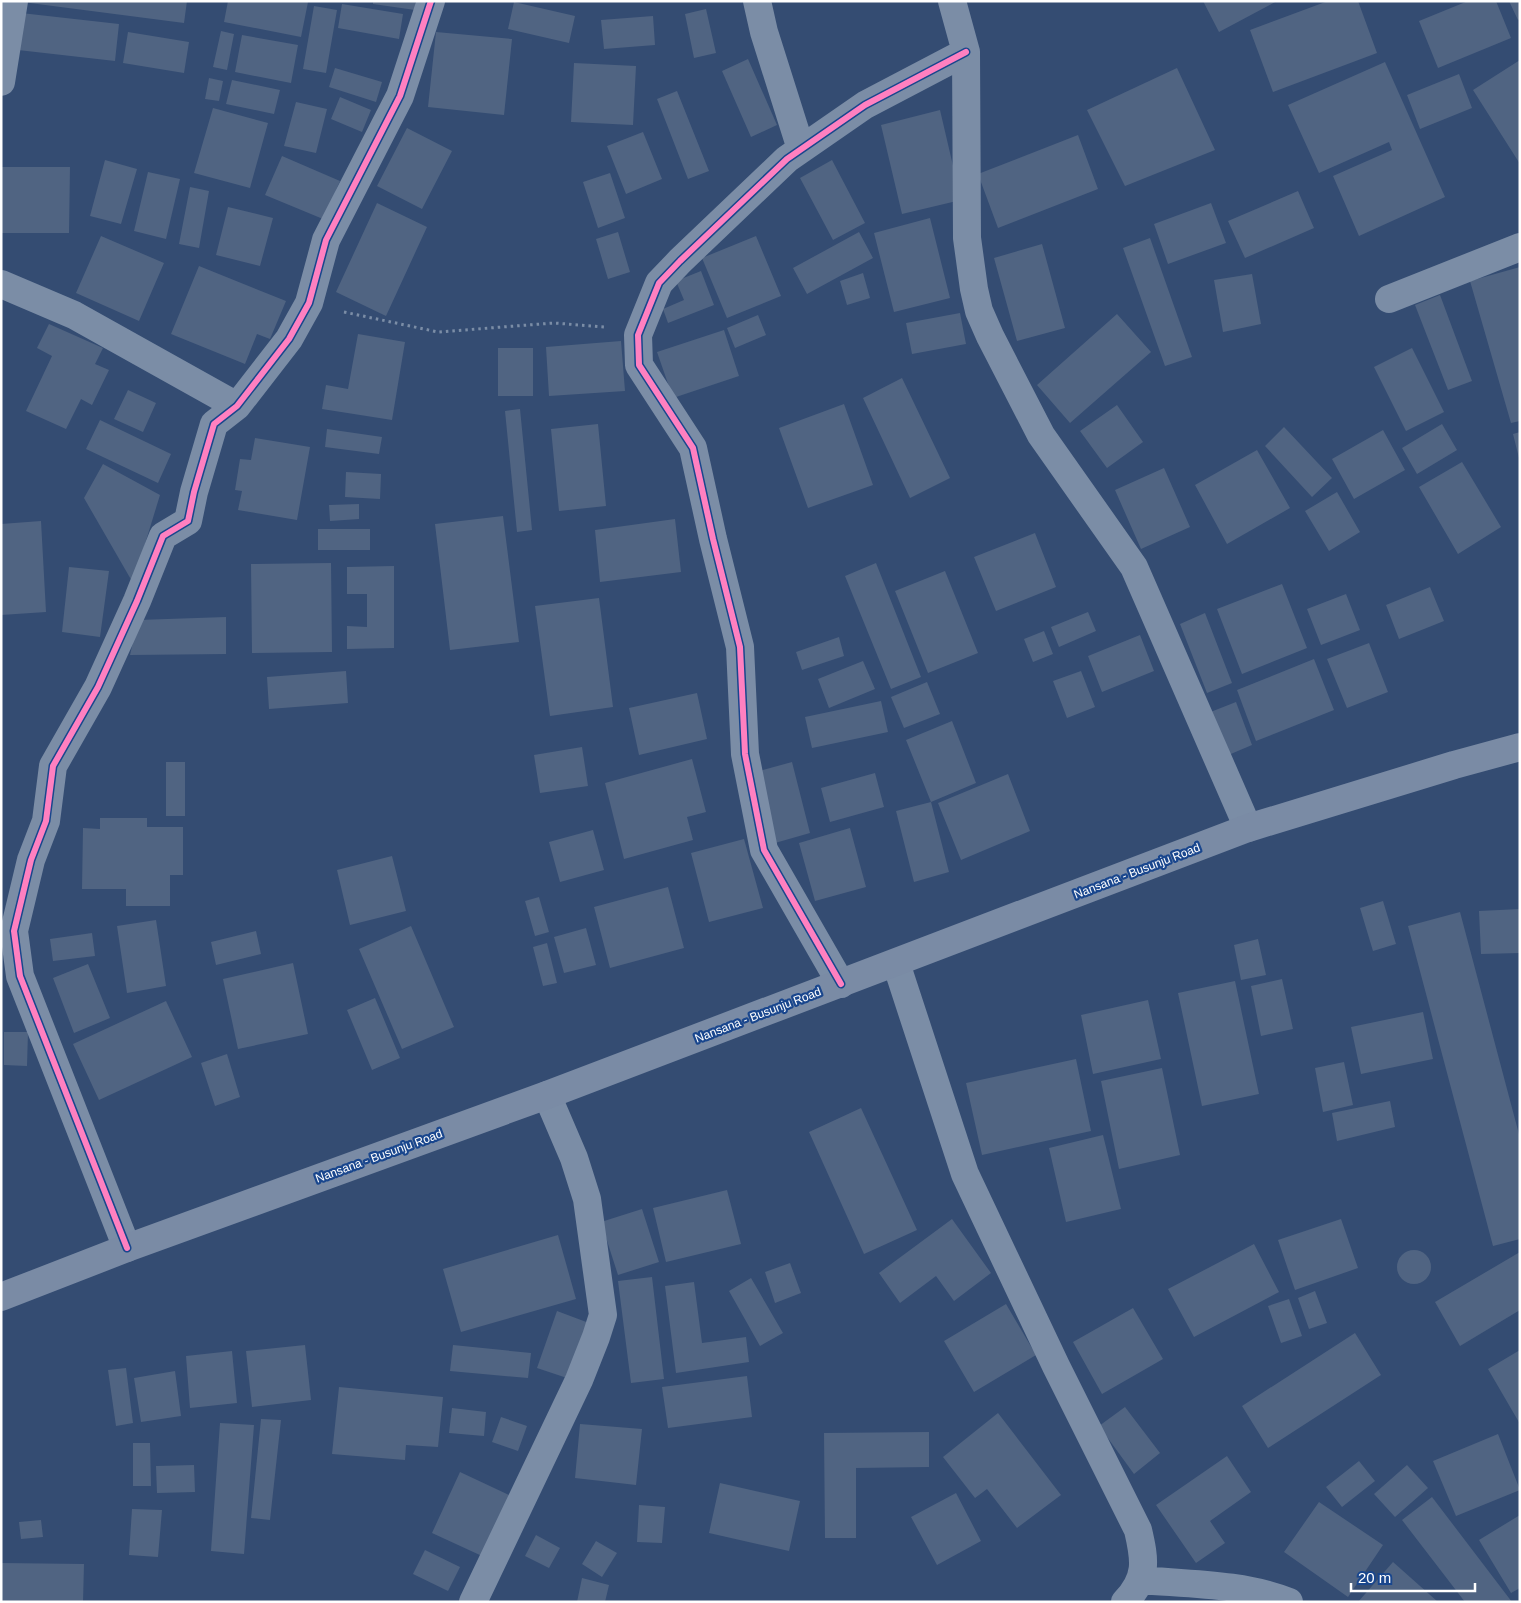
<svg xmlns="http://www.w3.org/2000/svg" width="1521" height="1603" font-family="Arial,sans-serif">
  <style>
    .building { fill: #506482 }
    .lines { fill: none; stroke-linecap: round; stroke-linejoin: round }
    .path { stroke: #7b8da6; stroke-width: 3; stroke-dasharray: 2.5 4; stroke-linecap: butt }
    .street { stroke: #7b8da6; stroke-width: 28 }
    .primary { stroke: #7a8ba5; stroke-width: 28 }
    .cycleway-casing { stroke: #19468d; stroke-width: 9 }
    .cycleway { stroke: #ff80c0; stroke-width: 6 }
    .labels { text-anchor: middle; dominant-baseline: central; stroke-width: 4.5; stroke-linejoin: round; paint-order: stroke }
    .street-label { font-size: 12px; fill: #fff; stroke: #19468d }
  </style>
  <rect width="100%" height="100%" fill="#344c72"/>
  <!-- building -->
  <path class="building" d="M 22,1 L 187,1 L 184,23 L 22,2 Z
    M 228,1 L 308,2 L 301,37 L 224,22 Z
    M 373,1 L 416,1 L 415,10 L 373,4 Z
    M 1203,1 L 1277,1 L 1219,32 Z
    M 1328,1 L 1358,1 L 1377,53 L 1273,92 L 1250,30 Z
    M 1468,1 L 1496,1 L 1511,38 L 1438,68 L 1419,21 Z
    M 1509,1 L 1520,1 L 1520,19 L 1518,20 Z
    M 514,2 L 575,16 L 569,43 L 508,29 Z
    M 342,4 L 403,14 L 399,39 L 338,28 Z
    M 314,6 L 337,10 L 326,73 L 303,69 Z
    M 706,9 L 716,53 L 694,58 L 685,14 Z
    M 21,13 L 119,24 L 115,61 L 18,50 Z
    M 653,16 L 655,45 L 604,49 L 601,20 Z
    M 221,31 L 234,34 L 227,70 L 213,67 Z
    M 128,32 L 189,42 L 184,73 L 123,63 Z
    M 436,32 L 512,39 L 504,115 L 428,107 Z
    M 242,35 L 298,45 L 291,83 L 235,72 Z
    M 748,59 L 777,125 L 751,137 L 722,71 Z
    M 1520,60 L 1520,164 L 1473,90 Z
    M 1385,62 L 1445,197 L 1359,236 L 1333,176 L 1392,150 L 1389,142 L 1319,173 L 1288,105 Z
    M 574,63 L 636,66 L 633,125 L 571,122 Z
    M 335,68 L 382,82 L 376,102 L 329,87 Z
    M 1177,68 L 1215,150 L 1125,186 L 1087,110 Z
    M 1459,74 L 1472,108 L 1420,129 L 1407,95 Z
    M 209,78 L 223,81 L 219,101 L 205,99 Z
    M 232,80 L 280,90 L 274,114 L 226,104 Z
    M 677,91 L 709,171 L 688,179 L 657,99 Z
    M 340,97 L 371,110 L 362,132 L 331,119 Z
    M 296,102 L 327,109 L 316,153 L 284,146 Z
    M 213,108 L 268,123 L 250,188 L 194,173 Z
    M 940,110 L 961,200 L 902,214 L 881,125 Z
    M 407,128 L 452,151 L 422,209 L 377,186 Z
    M 643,132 L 662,179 L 626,194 L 607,146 Z
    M 1078,135 L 1098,189 L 998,228 L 978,174 Z
    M 282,156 L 340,181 L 323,219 L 265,195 Z
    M 105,160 L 137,169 L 121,224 L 90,216 Z
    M 832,160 L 865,223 L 833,240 L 800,178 Z
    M 1,167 L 70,167 L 69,233 L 1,233 Z
    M 148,172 L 180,179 L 166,239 L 134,231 Z
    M 610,173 L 625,218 L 598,228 L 583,182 Z
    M 190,187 L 209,191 L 199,248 L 179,244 Z
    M 1298,191 L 1314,228 L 1245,258 L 1228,221 Z
    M 377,203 L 427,227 L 386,316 L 336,292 Z
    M 1211,203 L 1226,243 L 1168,264 L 1154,224 Z
    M 228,207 L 273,218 L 260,266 L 216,255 Z
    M 930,218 L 950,298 L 894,312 L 874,233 Z
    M 618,232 L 630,272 L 608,279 L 596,239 Z
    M 859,232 L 873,258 L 807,294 L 793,268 Z
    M 101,236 L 164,263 L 139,321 L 76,293 Z
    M 756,236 L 781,296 L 727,318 L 702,258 Z
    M 1150,238 L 1192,357 L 1165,366 L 1123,248 Z
    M 1042,244 L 1065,328 L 1017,341 L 994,258 Z
    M 199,266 L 286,301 L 270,339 L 257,334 L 245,364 L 171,334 Z
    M 1520,267 L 1520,421 L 1511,423 L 1470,281 Z
    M 701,271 L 714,305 L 668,323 L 663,309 L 684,300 L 676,281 Z
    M 863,273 L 870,298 L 847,305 L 840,281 Z
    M 1252,274 L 1261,324 L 1223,332 L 1214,280 Z
    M 1440,295 L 1472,381 L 1448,390 L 1415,305 Z
    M 960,313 L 966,344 L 912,354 L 906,323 Z
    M 1117,314 L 1151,352 L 1070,423 L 1037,385 Z
    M 758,315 L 766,335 L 735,348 L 727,328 Z
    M 49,324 L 103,348 L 95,364 L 109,370 L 92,405 L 81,399 L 66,429 L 26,411 L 52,356 L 37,348 Z
    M 724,330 L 739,376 L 673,398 L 657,352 Z
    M 358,334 L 405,342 L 392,420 L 322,409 L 326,385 L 348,389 Z
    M 621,341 L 625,391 L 549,396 L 546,347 Z
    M 498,348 L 533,348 L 533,396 L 498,396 Z
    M 1412,348 L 1444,412 L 1406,431 L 1374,367 Z
    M 902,378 L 950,478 L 910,498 L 863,398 Z
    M 128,390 L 156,403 L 143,432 L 114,419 Z
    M 844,404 L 873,485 L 808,508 L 779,428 Z
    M 1117,405 L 1143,442 L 1107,468 L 1080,431 Z
    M 520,409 L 532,530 L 517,532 L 505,411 Z
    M 100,420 L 171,454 L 158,483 L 86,449 Z
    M 598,424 L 606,506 L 559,511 L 551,429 Z
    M 1442,424 L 1457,450 L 1417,474 L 1402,448 Z
    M 1284,427 L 1332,478 L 1312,497 L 1265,446 Z
    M 327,429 L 382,437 L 379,454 L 325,447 Z
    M 1383,430 L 1405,470 L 1354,499 L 1332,459 Z
    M 1520,432 L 1520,458 L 1519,458 L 1513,434 Z
    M 255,438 L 310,447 L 297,520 L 238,510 L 242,491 L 235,490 L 240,459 L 251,460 Z
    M 1257,450 L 1290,508 L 1227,544 L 1195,485 Z
    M 1462,462 L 1501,527 L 1458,554 L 1419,487 Z
    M 103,464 L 160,495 L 133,583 L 84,498 Z
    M 1164,468 L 1190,527 L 1141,549 L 1115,490 Z
    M 346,472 L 381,474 L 380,499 L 345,497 Z
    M 1337,492 L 1360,532 L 1329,551 L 1305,511 Z
    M 359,504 L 359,519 L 330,521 L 329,505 Z
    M 503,516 L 519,642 L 450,650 L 435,524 Z
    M 675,519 L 681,572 L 600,582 L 595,530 Z
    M 41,521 L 46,612 L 1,615 L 1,524 Z
    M 318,529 L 370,529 L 370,550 L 318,550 Z
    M 1035,533 L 1056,587 L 996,611 L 974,557 Z
    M 331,563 L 332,652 L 252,653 L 251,564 Z
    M 876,563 L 921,677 L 891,689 L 845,576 Z
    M 394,566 L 394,648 L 347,649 L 347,626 L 367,627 L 367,594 L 347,594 L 347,567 Z
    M 69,567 L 109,571 L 100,637 L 62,632 Z
    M 945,571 L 978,653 L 928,673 L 895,591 Z
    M 1282,584 L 1307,648 L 1242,674 L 1217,609 Z
    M 1430,587 L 1444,621 L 1399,639 L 1386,605 Z
    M 1346,594 L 1360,630 L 1321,645 L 1307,609 Z
    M 599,598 L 613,707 L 550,716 L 535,606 Z
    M 1088,612 L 1096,631 L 1059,647 L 1051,627 Z
    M 1205,613 L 1232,683 L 1207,693 L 1180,624 Z
    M 226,617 L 226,654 L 130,655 L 138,620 Z
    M 1044,631 L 1053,654 L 1033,662 L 1024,639 Z
    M 1140,635 L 1154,671 L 1102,692 L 1088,656 Z
    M 839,637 L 844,656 L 802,670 L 796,652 Z
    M 1369,643 L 1388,692 L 1347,708 L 1327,659 Z
    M 1314,659 L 1334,710 L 1256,741 L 1237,690 Z
    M 863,661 L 875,689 L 829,708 L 818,679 Z
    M 346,671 L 348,703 L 269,709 L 267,677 Z
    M 1081,671 L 1095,707 L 1067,718 L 1053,681 Z
    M 927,682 L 940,714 L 904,728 L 891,697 Z
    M 697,693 L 707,739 L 639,755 L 629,708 Z
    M 881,701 L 888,732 L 812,748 L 805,717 Z
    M 1236,702 L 1252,745 L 1226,756 L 1208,713 Z
    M 952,721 L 976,783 L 931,802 L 906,740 Z
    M 582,747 L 588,786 L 540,793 L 534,755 Z
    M 692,759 L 706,812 L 687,817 L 693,840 L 624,859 L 605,783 Z
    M 166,762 L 185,762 L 185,816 L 166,816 Z
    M 792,762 L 810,833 L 775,843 L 756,772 Z
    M 875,773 L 884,807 L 830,822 L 821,788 Z
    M 1008,774 L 1030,831 L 961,860 L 938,803 Z
    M 931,802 L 949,872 L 914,882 L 896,811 Z
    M 100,818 L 147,818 L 147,827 L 183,827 L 183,875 L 170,875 L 170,906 L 126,906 L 126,889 L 82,889 L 83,828 L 100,829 Z
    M 850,828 L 866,887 L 815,901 L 799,843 Z
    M 593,830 L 604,870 L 560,882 L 549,842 Z
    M 744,839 L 763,908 L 709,922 L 691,853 Z
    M 392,856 L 406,911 L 350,925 L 337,870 Z
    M 668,887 L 684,948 L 610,968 L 594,907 Z
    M 539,897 L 549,932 L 535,936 L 525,901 Z
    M 1383,901 L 1396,944 L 1373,951 L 1360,908 Z
    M 1520,909 L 1520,953 L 1481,954 L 1479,911 Z
    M 1460,912 L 1520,1138 L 1520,1239 L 1493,1246 L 1408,926 Z
    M 156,920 L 166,986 L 127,993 L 117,926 Z
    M 411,926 L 454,1027 L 402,1049 L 359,949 Z
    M 586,928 L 596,965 L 564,973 L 554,937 Z
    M 256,931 L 261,954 L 216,965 L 211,942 Z
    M 92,933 L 95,956 L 53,961 L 50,939 Z
    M 1258,939 L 1266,975 L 1241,980 L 1234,945 Z
    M 547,943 L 557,983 L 543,986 L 533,947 Z
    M 293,963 L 308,1034 L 238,1049 L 223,979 Z
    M 88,964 L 110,1018 L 74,1033 L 53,978 Z
    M 1282,979 L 1293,1029 L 1261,1036 L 1251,986 Z
    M 1235,981 L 1259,1094 L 1202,1106 L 1178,993 Z
    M 375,998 L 400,1058 L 372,1070 L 347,1010 Z
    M 1148,1000 L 1161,1059 L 1093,1074 L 1081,1015 Z
    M 166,1001 L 192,1057 L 99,1100 L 73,1044 Z
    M 1423,1012 L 1433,1059 L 1361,1074 L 1351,1027 Z
    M 4,1032 L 28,1032 L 27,1066 L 4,1065 Z
    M 227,1054 L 240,1097 L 215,1106 L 201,1063 Z
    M 1076,1059 L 1091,1131 L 982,1155 L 966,1083 Z
    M 1344,1062 L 1353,1105 L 1323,1112 L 1315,1068 Z
    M 1162,1068 L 1180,1155 L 1119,1169 L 1101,1081 Z
    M 1390,1101 L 1395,1127 L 1337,1141 L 1332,1113 Z
    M 861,1108 L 917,1230 L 864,1254 L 809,1132 Z
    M 1103,1135 L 1121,1209 L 1066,1222 L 1049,1148 Z
    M 727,1190 L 741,1244 L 666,1262 L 653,1208 Z
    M 642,1209 L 659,1262 L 618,1275 L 601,1222 Z
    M 952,1219 L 991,1273 L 954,1301 L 936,1276 L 900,1303 L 879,1273 Z
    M 1341,1219 L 1358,1268 L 1295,1290 L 1278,1240 Z
    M 558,1235 L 576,1299 L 461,1332 L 443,1269 Z
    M 1254,1244 L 1279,1292 L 1194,1337 L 1168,1289 Z
    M1397 1267a17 17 0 1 1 34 0a17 17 0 1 1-34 0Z
    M 1520,1252 L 1520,1310 L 1460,1346 L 1435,1302 Z
    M 790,1263 L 801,1293 L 775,1303 L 765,1272 Z
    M 652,1277 L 664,1379 L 631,1383 L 618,1281 Z
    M 751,1278 L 783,1333 L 760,1346 L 729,1291 Z
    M 694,1282 L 702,1343 L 746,1337 L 749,1362 L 676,1373 L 665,1286 Z
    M 1315,1291 L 1327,1323 L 1309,1329 L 1298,1298 Z
    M 1289,1299 L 1302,1336 L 1281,1343 L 1268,1306 Z
    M 1006,1304 L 1036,1355 L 974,1392 L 944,1341 Z
    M 1133,1308 L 1163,1359 L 1102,1394 L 1073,1342 Z
    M 557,1311 L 589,1323 L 570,1379 L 537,1368 Z
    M 1355,1333 L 1381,1375 L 1268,1448 L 1242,1406 Z
    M 305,1345 L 311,1400 L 252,1407 L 246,1351 Z
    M 453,1345 L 531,1353 L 528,1378 L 450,1371 Z
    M 1520,1350 L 1520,1424 L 1488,1369 Z
    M 232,1351 L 237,1403 L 190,1408 L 186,1356 Z
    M 126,1368 L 133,1423 L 116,1426 L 108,1370 Z
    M 175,1371 L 181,1416 L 141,1422 L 134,1378 Z
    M 747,1376 L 752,1417 L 668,1428 L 662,1387 Z
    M 339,1387 L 443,1397 L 438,1447 L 406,1445 L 405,1460 L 332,1454 Z
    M 1125,1407 L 1160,1453 L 1134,1474 L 1099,1426 Z
    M 452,1408 L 486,1412 L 484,1436 L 449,1433 Z
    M 998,1413 L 1061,1495 L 1017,1528 L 987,1489 L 975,1498 L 943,1457 Z
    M 501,1417 L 527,1426 L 518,1451 L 492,1442 Z
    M 261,1419 L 281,1420 L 270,1520 L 251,1518 Z
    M 220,1423 L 254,1425 L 244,1554 L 211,1551 Z
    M 580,1424 L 642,1429 L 636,1485 L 575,1478 Z
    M 929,1432 L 929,1467 L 856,1468 L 856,1538 L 825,1538 L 824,1433 Z
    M 1498,1434 L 1520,1490 L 1456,1516 L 1433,1461 Z
    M 133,1443 L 150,1443 L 151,1486 L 133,1486 Z
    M 1227,1456 L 1251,1492 L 1210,1521 L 1225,1543 L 1196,1563 L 1156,1505 Z
    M 1359,1461 L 1375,1481 L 1342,1507 L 1326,1487 Z
    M 194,1465 L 195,1492 L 157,1493 L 156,1466 Z
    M 1407,1465 L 1428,1488 L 1395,1517 L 1374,1494 Z
    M 460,1472 L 509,1495 L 482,1556 L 432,1533 Z
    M 720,1483 L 800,1501 L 789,1551 L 709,1533 Z
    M 956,1493 L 981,1541 L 937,1565 L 911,1517 Z
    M 1432,1497 L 1512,1602 L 1465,1602 L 1402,1520 Z
    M 1319,1502 L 1383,1545 L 1348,1597 L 1284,1552 Z
    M 639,1505 L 665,1507 L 662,1543 L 637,1542 Z
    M 132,1509 L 162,1510 L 158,1557 L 129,1555 Z
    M 1520,1515 L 1520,1588 L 1511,1593 L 1479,1540 Z
    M 41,1520 L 43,1537 L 21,1539 L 19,1522 Z
    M 536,1535 L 560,1548 L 549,1568 L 525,1556 Z
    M 596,1541 L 617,1553 L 602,1577 L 582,1564 Z
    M 425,1550 L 460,1567 L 448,1591 L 413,1574 Z
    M 1393,1562 L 1438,1602 L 1358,1602 Z
    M 1,1563 L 84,1564 L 83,1602 L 1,1602 Z
    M 582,1578 L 609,1585 L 605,1602 L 577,1602 Z"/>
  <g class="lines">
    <!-- path -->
    <path class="path" d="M 344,312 L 438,332 L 554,323 L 605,327"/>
    <!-- street -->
    <path class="street" d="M 757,1 L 764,32 L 801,149
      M 952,1 L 966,52 L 967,238 L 974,289 L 979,311 L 990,336 L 1041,435 L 1134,567 L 1248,828
      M 1,82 L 14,1
      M 1,284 L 74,315 L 237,406
      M 1389,299 L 1520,247
      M 896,963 L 965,1174 L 1056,1366 L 1138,1530 C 1145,1560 1148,1578 1125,1602
      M 841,984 L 764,850 L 745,754 L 740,647 L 713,539 L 693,448 L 639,365 L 638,335 L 659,283 L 680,261 L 787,159 L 865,105 L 966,52
      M 127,1248 L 20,976 L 14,931 L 31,860 L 46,821 L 53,766 L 98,687 L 137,601 L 163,536 L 188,521 L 194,492 L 214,424 L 237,406 L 289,339 L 309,303 L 326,240 L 400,96 L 431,1
      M 1141,1580 C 1187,1584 1246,1584 1289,1602
      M 473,1602 L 579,1380 L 596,1337 L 603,1315 L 587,1199 L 574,1158 L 547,1095"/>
    <!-- primary -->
    <path class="primary" d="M 1,1297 L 127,1248 L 547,1095 L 1248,828 L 1454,765 L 1520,747"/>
    <defs>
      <path id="cycleway" d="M 841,984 L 764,850 L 745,754 L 740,647 L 713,539 L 693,448 L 639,365 L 638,335 L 659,283 L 680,261 L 787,159 L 865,105 L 966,52
        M 127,1248 L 20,976 L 14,931 L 31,860 L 46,821 L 53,766 L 98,687 L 137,601 L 163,536 L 188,521 L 194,492 L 214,424 L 237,406 L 289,339 L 309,303 L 326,240 L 400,96 L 431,1"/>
    </defs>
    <!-- cycleway casing -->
    <use href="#cycleway" class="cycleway-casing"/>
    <!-- cycleway -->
    <use href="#cycleway" class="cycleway"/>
  </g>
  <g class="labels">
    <!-- street labels -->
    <g class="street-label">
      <text transform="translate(1137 871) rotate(-21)">Nansana - Busunju Road</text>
      <text transform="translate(758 1015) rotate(-21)">Nansana - Busunju Road</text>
      <text transform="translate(379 1156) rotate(-20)">Nansana - Busunju Road</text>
    </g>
  </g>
  <!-- border -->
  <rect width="1521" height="1603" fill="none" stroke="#ffffff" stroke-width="5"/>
  <!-- scale -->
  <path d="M1351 1583v8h124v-8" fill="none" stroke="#ffffff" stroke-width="2.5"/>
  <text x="1358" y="1583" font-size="15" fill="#ffffff" stroke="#19468d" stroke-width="4" paint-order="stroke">20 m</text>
</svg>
